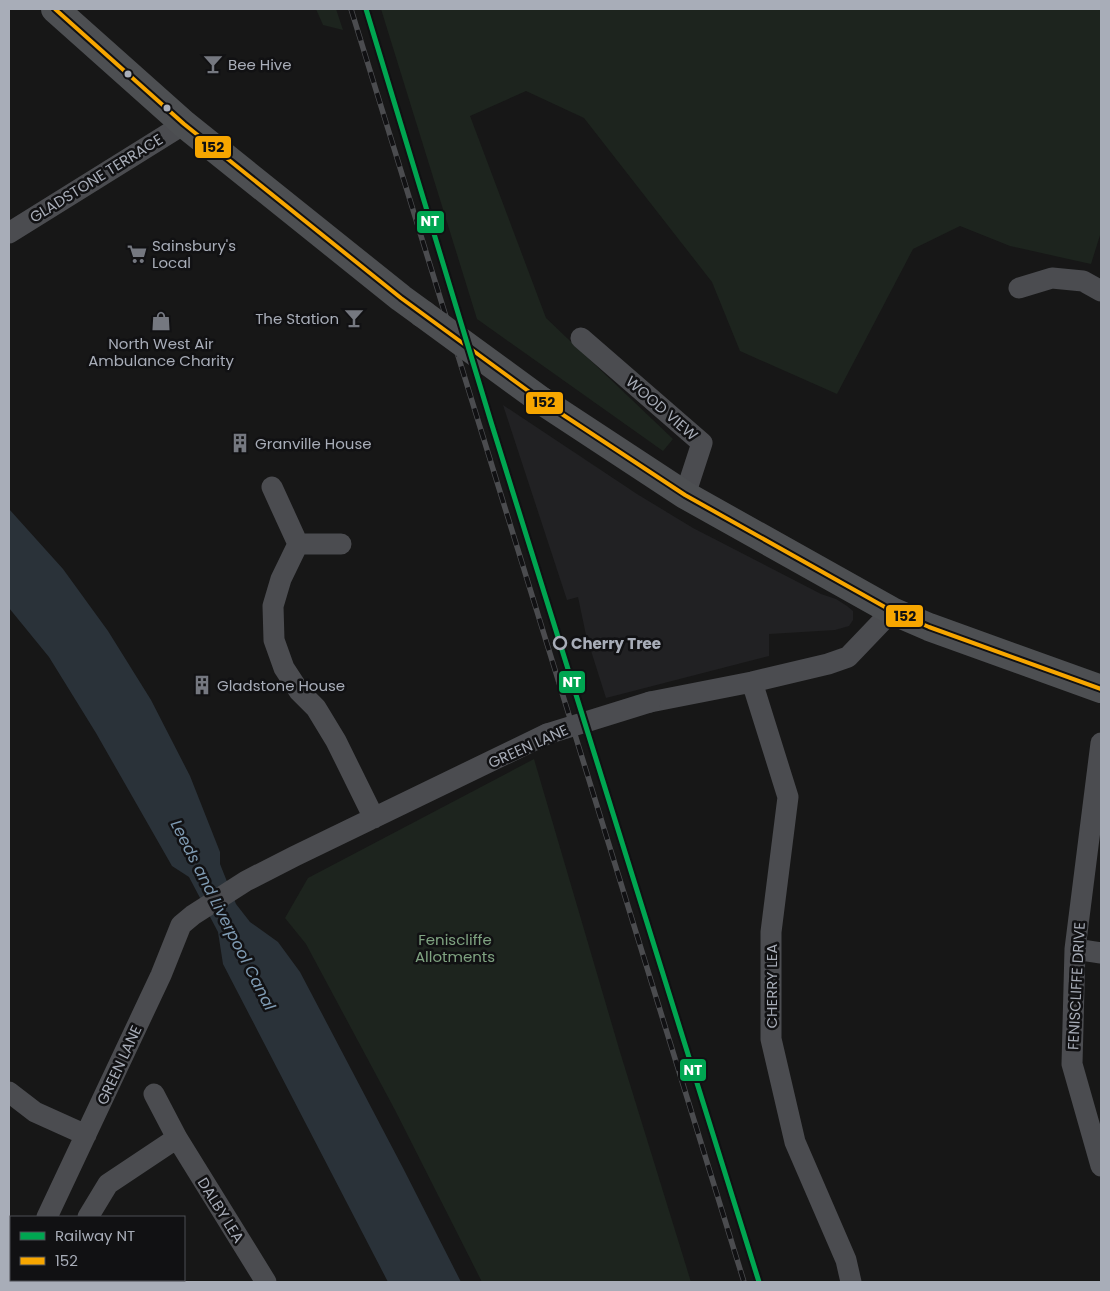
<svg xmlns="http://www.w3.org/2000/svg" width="1110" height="1291" font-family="Poppins,sans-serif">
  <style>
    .built { fill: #212123 }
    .green { fill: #1d241e }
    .water { fill: #2a3239 }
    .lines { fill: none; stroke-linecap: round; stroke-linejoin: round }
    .minor { stroke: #4b4c50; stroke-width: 21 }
    .primary { stroke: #4d4f52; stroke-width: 28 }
    .rail-casing { stroke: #4b4c4f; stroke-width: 5.5 }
    .rail { stroke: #111113; stroke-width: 4; stroke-dasharray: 11; stroke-linecap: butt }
    .minor-bridge { stroke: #4b4c50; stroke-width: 21 }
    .primary-bridge { stroke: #4d4f52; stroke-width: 28 }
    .bus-1-casing { stroke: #111113; stroke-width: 8 }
    .bus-1 { stroke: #f7a600; stroke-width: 4 }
    .rail-1-casing { stroke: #111113; stroke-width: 9 }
    .rail-1 { stroke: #00a651; stroke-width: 5 }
    .bus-dot { fill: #a8adb8; stroke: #111113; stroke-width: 2 }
    .stop-dot { fill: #111113; stroke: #a8adb8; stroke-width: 2.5 }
    .labels { text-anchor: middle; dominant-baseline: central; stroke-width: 5; stroke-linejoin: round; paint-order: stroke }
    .poi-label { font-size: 15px; fill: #a8adb8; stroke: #111113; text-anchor: start }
    .street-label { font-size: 15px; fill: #a8adb8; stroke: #111113 }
    .stop-label { font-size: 15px; font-weight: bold; fill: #a8adb8; stroke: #111113; text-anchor: start }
    .park-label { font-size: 15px; fill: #7fa381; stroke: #111113 }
    .water-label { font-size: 16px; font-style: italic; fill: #7f9bb3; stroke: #111113 }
    .line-badge { stroke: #111113; stroke-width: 2 }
    .badge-label { font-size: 14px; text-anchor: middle; font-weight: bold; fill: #fff }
    .pale-badge-label { font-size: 14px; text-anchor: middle; font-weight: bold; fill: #111 }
  </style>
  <rect width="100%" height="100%" fill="#171717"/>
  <!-- built -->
  <path class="built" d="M 503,405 L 637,494 L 693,528 L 821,594 L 836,599 L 847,606 L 853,611 L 853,620 L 849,626 L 835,630 L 769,634 L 769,656 L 606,698 L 586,635 L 578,597 L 567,600 Z"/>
  <!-- green -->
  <path class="green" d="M 316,9 L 336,9 L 343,30 L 323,25 Z
    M 381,9 L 1101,9 L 1101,232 L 1091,264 L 1010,246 L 960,226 L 913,249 L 837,394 L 740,351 L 712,282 L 584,118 L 526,91 L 470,116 L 546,318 L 673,439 L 663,451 L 477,319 Z
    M 534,759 L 620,1052 L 691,1282 L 482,1282 L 395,1110 L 306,944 L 285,918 L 308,878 Z"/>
  <!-- water -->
  <path class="water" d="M 9,509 L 63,569 L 108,631 L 151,700 L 190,776 L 220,852 L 220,864 L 236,904 L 250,922 L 278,942 L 300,972 L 403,1168 L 461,1282 L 388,1282 L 223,964 L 218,932 L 189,877 L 172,866 L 96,733 L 49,657 L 9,608 Z"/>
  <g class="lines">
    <!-- minor -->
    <path class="minor" d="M 9,233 L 184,124
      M 1019,288 L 1052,278 L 1083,281 L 1101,291
      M 581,338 L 702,443 L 685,495
      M 272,487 L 298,544
      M 341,544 L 298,544 L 281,579 L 273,606 L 274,640 L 284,668 L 299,691 L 316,708 L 336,741 L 374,818
      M 752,682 L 788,797 L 771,932 L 771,1039 L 795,1142 L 846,1260 L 851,1282
      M 650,702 L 752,682 L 828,664 L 848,657 L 892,611
      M 1101,743 L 1075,949 L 1072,1064 L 1101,1166
      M 1075,949 L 1101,953
      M 9,1092 L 35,1112 L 86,1135
      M 154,1094 L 177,1138 L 266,1282
      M 47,1217 L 161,975 L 181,925 L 193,915 L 246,881 L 295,856 L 547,734
      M 88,1217 L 108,1184 L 177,1138
      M 16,1282 L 18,1280
      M 73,1282 L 73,1280"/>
    <!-- primary -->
    <path class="primary" d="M 55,9 L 184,124 L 401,298 L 423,314
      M 542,401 L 685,495 L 892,611 L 929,627 L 1101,689"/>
    <defs>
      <path id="rail" d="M 351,9 L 744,1282"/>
    </defs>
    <!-- rail casing -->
    <use href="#rail" class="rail-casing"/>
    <!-- rail -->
    <use href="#rail" class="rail"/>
    <!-- minor-bridge -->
    <path class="minor-bridge" d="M 547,734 L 650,702"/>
    <!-- primary-bridge -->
    <path class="primary-bridge" d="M 423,314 L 542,401"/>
    <defs>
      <path id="bus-1" d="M 55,9 L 184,124 L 401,298 L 542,401 L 685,495 L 892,611 L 929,627 L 1101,689"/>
    </defs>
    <!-- bus-1 casing -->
    <use href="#bus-1" class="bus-1-casing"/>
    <!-- bus-1 -->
    <use href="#bus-1" class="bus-1"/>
    <defs>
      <path id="rail-1" d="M 366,9 L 491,422 L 759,1282"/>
    </defs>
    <!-- rail-1 casing -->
    <use href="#rail-1" class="rail-1-casing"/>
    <!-- rail-1 -->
    <use href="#rail-1" class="rail-1"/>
  </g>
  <!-- icons -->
  <defs>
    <symbol id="bar-bare" viewBox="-9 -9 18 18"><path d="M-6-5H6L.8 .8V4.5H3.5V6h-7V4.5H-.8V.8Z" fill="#757880" stroke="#111113" stroke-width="2.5" paint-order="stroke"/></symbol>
    <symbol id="supermarket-bare" viewBox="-9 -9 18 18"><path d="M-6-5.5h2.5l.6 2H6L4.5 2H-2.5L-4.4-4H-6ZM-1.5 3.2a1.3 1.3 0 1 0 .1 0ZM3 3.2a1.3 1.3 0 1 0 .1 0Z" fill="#757880" stroke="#111113" stroke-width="2.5" paint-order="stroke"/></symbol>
    <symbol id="shop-bare" viewBox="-9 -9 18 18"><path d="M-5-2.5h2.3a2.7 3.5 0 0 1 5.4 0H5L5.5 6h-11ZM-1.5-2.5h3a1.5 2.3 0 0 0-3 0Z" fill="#757880" stroke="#111113" stroke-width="2.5" paint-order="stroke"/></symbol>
    <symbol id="building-bare" viewBox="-9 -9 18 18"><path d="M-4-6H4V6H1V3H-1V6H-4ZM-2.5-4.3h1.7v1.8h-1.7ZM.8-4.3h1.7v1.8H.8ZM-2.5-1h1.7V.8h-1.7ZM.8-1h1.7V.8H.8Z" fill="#757880" stroke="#111113" stroke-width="2.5" paint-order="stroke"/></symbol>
  </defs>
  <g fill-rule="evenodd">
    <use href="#bar-bare" x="199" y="50" width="28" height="28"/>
    <use href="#supermarket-bare" x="123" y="240" width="28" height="28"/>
    <use href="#bar-bare" x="340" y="304" width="28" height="28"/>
    <use href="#shop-bare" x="147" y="307" width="28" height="28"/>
    <use href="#building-bare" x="226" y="429" width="28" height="28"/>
    <use href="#building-bare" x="188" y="671" width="28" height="28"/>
  </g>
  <!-- markers -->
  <g class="bus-dot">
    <circle cx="128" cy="74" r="4.5"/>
    <circle cx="167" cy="108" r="4.5"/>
  </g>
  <circle class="stop-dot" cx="560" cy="643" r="6"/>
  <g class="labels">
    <!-- poi labels -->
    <g class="poi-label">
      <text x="228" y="64">Bee Hive</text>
      <text x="152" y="245">Sainsbury's<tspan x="152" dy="17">Local</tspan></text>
      <text x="339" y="318" text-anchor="end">The Station</text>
      <text x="161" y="343" text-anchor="middle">North West Air<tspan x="161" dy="17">Ambulance Charity</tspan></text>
      <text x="255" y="443">Granville House</text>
      <text x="217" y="685">Gladstone House</text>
    </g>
    <!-- street labels -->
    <g class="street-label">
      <text transform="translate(96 178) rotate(-32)">GLADSTONE TERRACE</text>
      <text transform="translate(662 408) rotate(41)">WOOD VIEW</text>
      <text transform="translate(528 746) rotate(-24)">GREEN LANE</text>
      <text transform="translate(771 986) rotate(-90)">CHERRY LEA</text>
      <text transform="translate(1076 986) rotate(-87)">FENISCLIFFE DRIVE</text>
      <text transform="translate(119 1065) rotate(-65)">GREEN LANE</text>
      <text transform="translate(221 1210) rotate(58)">DALBY LEA</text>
    </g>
    <!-- stop labels -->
    <g class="stop-label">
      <text x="571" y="643">Cherry Tree</text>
    </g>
    <!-- park labels -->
    <g class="park-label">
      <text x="455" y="939">Feniscliffe<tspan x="455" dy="17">Allotments</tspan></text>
    </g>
    <!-- water labels -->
    <g class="water-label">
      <text transform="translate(223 915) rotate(63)">Leeds and Liverpool Canal</text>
    </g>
  </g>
  <g class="line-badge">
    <rect x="194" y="135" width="38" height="24" rx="5" fill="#f7a600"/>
    <rect x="416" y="210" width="29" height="24" rx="5" fill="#00a651"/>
    <rect x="525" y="391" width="39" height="24" rx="5" fill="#f7a600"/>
    <rect x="885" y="604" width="39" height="24" rx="5" fill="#f7a600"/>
    <rect x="558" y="670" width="28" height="24" rx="5" fill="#00a651"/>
    <rect x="679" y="1058" width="28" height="24" rx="5" fill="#00a651"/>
  </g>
  <g class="badge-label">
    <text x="430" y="226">NT</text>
    <text x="572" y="687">NT</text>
    <text x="693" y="1075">NT</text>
  </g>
  <g class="pale-badge-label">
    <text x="213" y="152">152</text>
    <text x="544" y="407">152</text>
    <text x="905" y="621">152</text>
  </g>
  <!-- border -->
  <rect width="1110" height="1291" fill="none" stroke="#a8adb8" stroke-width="20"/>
  <!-- legend -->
  <rect x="10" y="1216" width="175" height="65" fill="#111113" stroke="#4d4f55"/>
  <rect x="20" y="1232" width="25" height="8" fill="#00a651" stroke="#4d4f55"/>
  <text x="55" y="1241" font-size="15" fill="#a8adb8">Railway NT</text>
  <rect x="20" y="1257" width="25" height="8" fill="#f7a600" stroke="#4d4f55"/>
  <text x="55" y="1266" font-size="15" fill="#a8adb8">152</text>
</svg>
